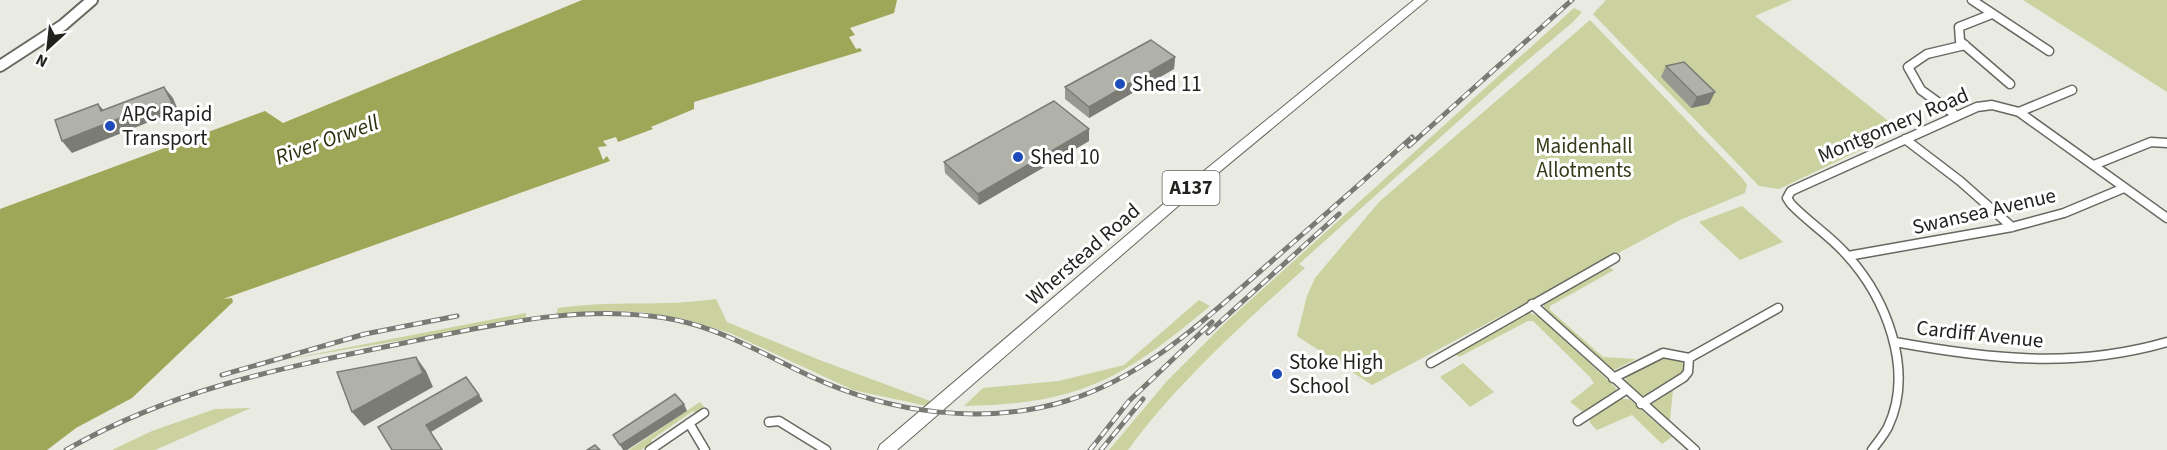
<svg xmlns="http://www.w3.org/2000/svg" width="2167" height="450" font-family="'Source Sans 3',sans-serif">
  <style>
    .green { fill: #cbd19f }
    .water { fill: #9ea658 }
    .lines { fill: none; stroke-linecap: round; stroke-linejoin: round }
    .minor-casing { stroke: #676860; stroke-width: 11 }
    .tertiary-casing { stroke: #676860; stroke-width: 14 }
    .primary-casing { stroke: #676860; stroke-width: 2 }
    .minor { stroke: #fff; stroke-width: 8 }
    .tertiary { stroke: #fff; stroke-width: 10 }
    .primary { fill: #fff; fill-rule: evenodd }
    .rail-casing { stroke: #797a74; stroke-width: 5 }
    .rail { stroke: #fff; stroke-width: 3; stroke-dasharray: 9; stroke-linecap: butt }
    .wall { fill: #979890 }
    .shaded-wall { fill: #7b7c76 }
    .building { fill: #b0b1a8; stroke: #7b7c76; stroke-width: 1.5 }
    .poi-dot { fill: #1e4bb9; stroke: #fff; stroke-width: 2 }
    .labels { text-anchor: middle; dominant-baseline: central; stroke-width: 6; stroke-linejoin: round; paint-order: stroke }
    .shield { fill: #fff; stroke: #646562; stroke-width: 1.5 }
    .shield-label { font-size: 20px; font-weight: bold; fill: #22231f }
    .poi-label { font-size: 21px; fill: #22231f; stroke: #fff; text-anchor: start }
    .street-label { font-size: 21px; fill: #22231f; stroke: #fff }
    .park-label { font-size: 21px; fill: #363917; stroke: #fff }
    .water-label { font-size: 22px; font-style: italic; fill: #2c2f0d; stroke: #fff }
  </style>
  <rect width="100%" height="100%" fill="#e9eae1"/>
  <!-- green -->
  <path class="green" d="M 1606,0 L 1792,0 L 1755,16 L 1901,131 L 1779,189 L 1759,186 L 1593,14 Z
    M 2023,0 L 2167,0 L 2167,92 Z
    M 1574,8 L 1582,12 L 1573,22 L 1503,81 L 1299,264 L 1305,268 C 1243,324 1178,382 1128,450 L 1109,450 L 1167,381 L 1224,324 Z
    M 1590,20 L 1743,179 L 1747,185 L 1745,193 L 1680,220 L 1372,385 L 1297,336 L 1307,296 L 1315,278 L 1379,202 Z
    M 1742,206 L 1783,242 L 1740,260 L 1699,222 Z
    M 1607,266 L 1614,270 L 1550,306 L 1550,310 L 1603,357 L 1636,359 L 1614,370 L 1610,370 L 1544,311 L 1544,302 Z
    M 716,299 L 727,322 L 817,359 L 933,402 L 927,406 L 853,390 L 730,333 L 684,319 L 640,312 L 607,311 L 558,314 L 278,361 L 526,313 L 526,318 L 556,314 L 558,308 C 611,300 663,307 716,299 Z
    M 1199,300 L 1210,306 C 1123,379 1080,404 964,406 L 983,388 L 1059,381 L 1124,365 Z
    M 1528,312 L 1540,317 L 1616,388 L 1615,393 L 1583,412 L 1570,402 L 1594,383 L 1590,377 L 1533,321 L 1528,321 L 1459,357 L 1453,352 Z
    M 1666,357 L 1681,360 L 1684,366 L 1682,372 L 1649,394 L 1640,396 L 1623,383 L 1628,375 Z
    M 1463,363 L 1494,392 L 1470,407 L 1440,377 Z
    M 1673,390 L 1670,420 L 1685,434 L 1683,435 L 1652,408 L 1652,404 Z
    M 1620,399 L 1629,399 L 1672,437 L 1662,444 L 1632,415 L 1597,430 L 1590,423 L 1590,417 Z
    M 700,402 L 705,408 L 697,413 L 693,411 L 651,440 L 653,443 L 641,450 L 629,450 Z
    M 251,408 L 155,450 L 112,450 L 152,431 L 215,409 Z"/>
  <!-- water -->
  <path class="water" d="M 582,0 L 897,0 L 894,13 L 850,28 L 855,35 L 849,37 L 856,49 L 860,48 L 862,51 L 694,102 L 694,109 L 651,127 L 653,129 L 618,142 L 616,137 L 603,141 L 607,146 L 598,147 L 603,160 L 607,156 L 610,161 L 223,299 L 232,298 L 233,302 L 132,398 L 76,428 L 47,450 L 0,450 L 0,209 L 265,111 L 283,123 Z"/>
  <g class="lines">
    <defs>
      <path id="minor" d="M 1972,0 L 2049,51
        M 1992,14 L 1959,27 L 1960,41 L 2010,84
        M 2019,112 L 2072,90
        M 1957,116 L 1921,90 L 1908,67 L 1927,54 L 1965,45
        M 1905,139 L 1960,181 L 2012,227
        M 2094,165 L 2151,142 L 2167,143
        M 1848,256 L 2012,227 L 2064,213 L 2124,188
        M 1532,304 L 1695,450
        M 1895,342 C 1989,359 2073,369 2167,342
        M 1689,358 L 1778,308
        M 1431,363 L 1615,258
        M 1613,378 L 1663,353 L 1689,358 L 1688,372 L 1684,377 L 1641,404
        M 1578,421 L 1626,390
        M 769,422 L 779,421 L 826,450
        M 689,423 L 705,450
        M 650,450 L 704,413
        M 1872,450 C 1877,443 1884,435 1888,427 C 1915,370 1886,297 1845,253 C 1829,235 1808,222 1791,204 L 1787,198 L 1791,191 L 1977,107 L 1992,105 L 2019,112 L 2167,218"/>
      <path id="tertiary" d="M 0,66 L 63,25 L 92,0"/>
      <path id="primary" d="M 1414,0 L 1427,0 L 1177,207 L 897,450 L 878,450 L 880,445 L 1167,201 Z"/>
    </defs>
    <!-- minor casing -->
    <use href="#minor" class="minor-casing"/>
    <!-- tertiary casing -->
    <use href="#tertiary" class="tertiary-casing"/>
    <!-- primary casing -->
    <use href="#primary" class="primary-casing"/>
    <!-- minor -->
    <use href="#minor" class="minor"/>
    <!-- tertiary -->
    <use href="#tertiary" class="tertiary"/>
    <!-- primary -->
    <use href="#primary" class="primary"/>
    <defs>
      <path id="rail" d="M 1409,146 L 1572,0
        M 1208,333 L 1339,214
        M 222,375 L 365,334 L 457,316
        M 66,450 C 175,388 282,368 404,343 C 492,325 586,302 676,320 C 725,330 768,357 812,377 C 890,413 983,426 1066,401 C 1148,376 1210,315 1273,260 C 1320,219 1366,179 1412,137
        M 1090,450 L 1129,401 L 1212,322
        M 1101,450 L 1143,399"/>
    </defs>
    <!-- rail casing -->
    <use href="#rail" class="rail-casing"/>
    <!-- rail -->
    <use href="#rail" class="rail"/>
  </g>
  <!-- wall -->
  <path class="wall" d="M 1175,57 L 1174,69 L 1089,118 L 1065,99 L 1065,87 Z
    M 1666,66 L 1709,104 L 1691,108 L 1661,77 Z
    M 1089,129 L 1089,141 L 979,205 L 945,173 L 944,162 Z"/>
  <!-- shaded-wall -->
  <path class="shaded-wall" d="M 1175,57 L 1174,69 L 1089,118 L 1089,107 Z
    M 164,87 L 173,98 L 180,115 L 167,120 L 164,116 L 72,153 L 62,141 L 101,111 L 98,104 L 108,115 Z
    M 1715,92 L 1709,104 L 1691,108 L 1697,97 Z
    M 1089,129 L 1089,141 L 979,205 L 978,194 Z
    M 416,357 L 426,371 L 433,387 L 364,426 L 352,412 Z
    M 479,395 L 483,401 L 431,432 L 443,450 L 442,450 L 426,425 Z
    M 684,404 L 687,411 L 627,450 L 623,450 L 620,445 Z"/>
  <!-- building -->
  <path class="building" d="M 1151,40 L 1175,57 L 1089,107 L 1065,87 Z
    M 1684,62 L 1715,92 L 1697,97 L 1666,66 Z
    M 164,87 L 172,103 L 158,108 L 156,104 L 62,141 L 55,120 L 98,104 L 101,111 Z
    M 1054,101 L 1089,129 L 978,194 L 944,162 Z
    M 416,357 L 423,373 L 352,412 L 337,372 Z
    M 466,377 L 479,395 L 426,425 L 442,450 L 392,450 L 378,427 Z
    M 675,394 L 684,404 L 620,445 L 613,435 Z
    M 595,445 L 600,450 L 587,450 Z"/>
  <!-- markers -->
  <g class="poi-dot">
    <circle cx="1120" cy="84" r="6"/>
    <circle cx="110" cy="126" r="6"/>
    <circle cx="1018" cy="157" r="6"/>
    <circle cx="1277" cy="374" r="6"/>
  </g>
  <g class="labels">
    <!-- shield labels -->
    <rect class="shield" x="1162.5" y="171" width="57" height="34" rx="4.5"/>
    <g class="shield-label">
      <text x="1191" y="188">A137</text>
    </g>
    <!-- poi labels -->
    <g class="poi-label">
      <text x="1132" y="84">Shed 11</text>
      <text x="122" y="114">APC Rapid<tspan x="122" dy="24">Transport</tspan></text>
      <text x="1030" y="157">Shed 10</text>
      <text x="1289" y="362">Stoke High<tspan x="1289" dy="24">School</tspan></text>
    </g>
    <!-- street labels -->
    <g class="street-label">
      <text transform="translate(1893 125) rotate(-23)">Montgomery Road</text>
      <text transform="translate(1984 211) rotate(-13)">Swansea Avenue</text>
      <text transform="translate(1083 254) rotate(-41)">Wherstead Road</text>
      <text transform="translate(1980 334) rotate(6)">Cardiff Avenue</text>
    </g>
    <!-- park labels -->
    <g class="park-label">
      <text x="1584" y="146">Maidenhall<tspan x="1584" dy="24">Allotments</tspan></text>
    </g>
    <!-- water labels -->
    <g class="water-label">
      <text transform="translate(327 140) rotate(-20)">River Orwell</text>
    </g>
  </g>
  <!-- north arrow -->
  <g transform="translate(48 48) rotate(207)" stroke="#ffffff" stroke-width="4.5" paint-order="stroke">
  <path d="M0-4.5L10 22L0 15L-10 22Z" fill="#22231f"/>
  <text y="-9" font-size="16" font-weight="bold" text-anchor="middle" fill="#22231f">N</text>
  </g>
</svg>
